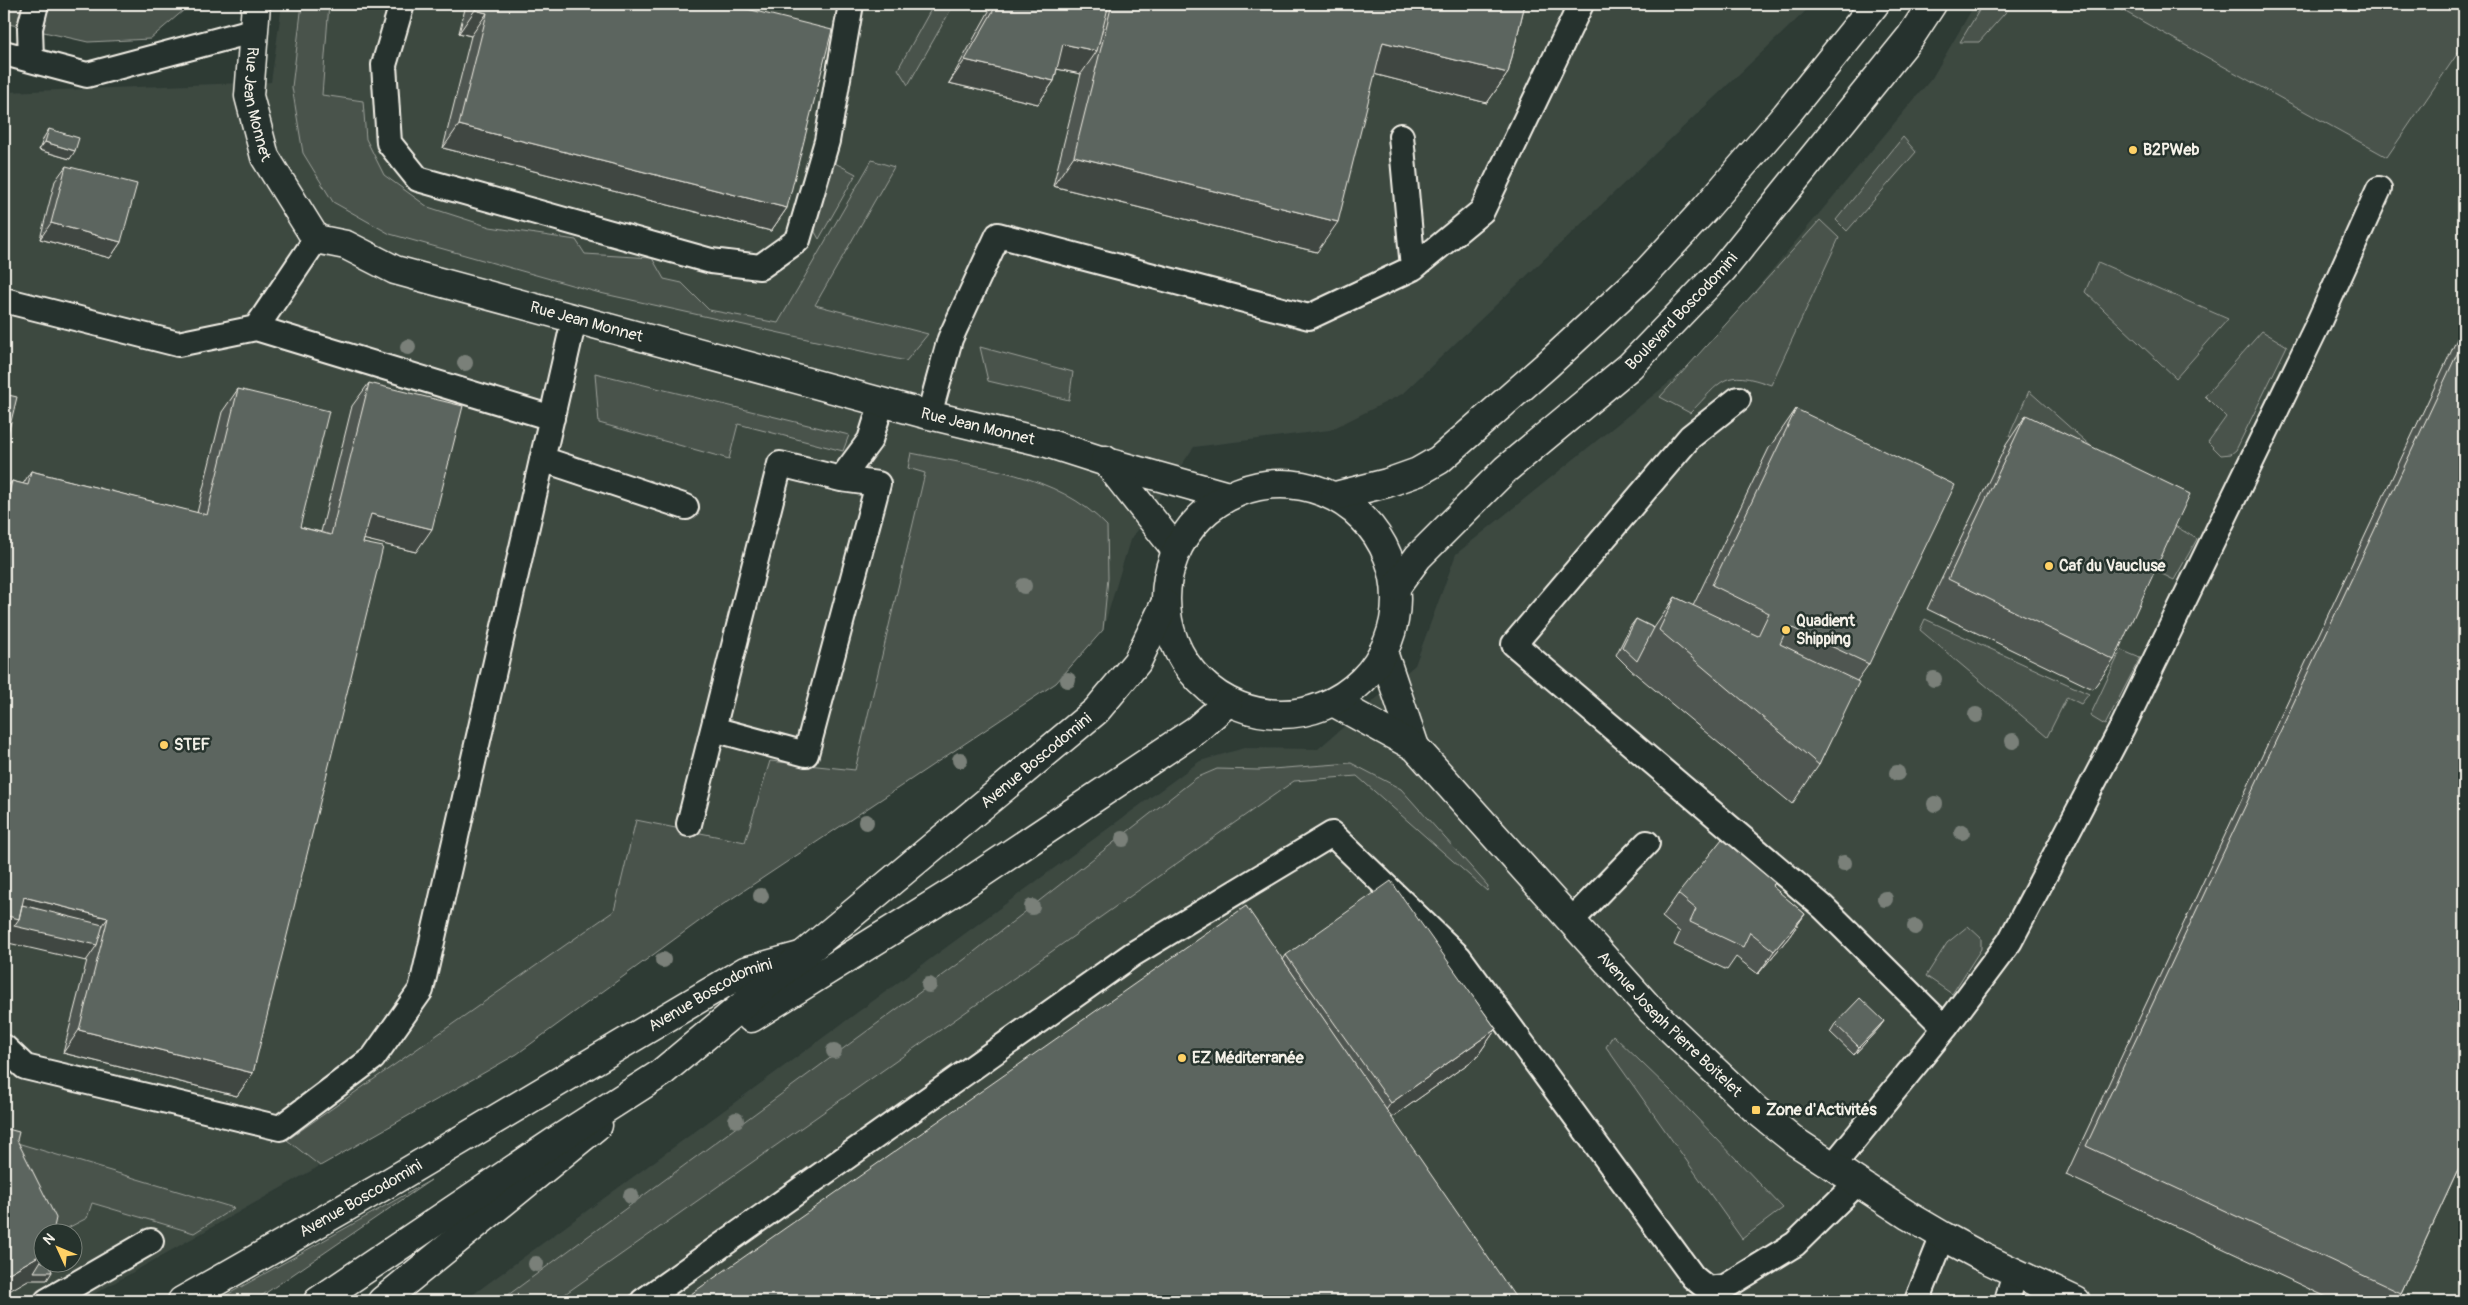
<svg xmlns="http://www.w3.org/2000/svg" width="2468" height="1305" font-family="Pangolin,sans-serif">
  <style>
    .built { fill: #3c4841; fill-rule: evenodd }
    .green { fill: #48524c; stroke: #9ea29a }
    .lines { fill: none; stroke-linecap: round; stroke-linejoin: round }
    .service-casing { stroke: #f4f1e8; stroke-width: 28 }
    .minor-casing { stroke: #f4f1e8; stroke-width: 31 }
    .secondary-casing { stroke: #f4f1e8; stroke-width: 31 }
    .primary-casing { stroke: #f4f1e8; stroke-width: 31 }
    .service { stroke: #26332d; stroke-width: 24 }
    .minor { stroke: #26332d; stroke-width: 28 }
    .secondary { stroke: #26332d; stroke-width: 28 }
    .primary { stroke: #26332d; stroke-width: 28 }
    .tree { fill: #7a8079 }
    .wall { fill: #4f5751; stroke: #f4f1e8 }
    .shaded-wall { fill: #404742; stroke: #f4f1e8 }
    .building { fill: #5c655e; stroke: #f4f1e8 }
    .poi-dot { fill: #ffd166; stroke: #26332d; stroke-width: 2 }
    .labels { text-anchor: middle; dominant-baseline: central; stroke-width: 5; stroke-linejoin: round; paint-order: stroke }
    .street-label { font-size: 16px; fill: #f4f1e8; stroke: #26332d }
    .poi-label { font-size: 16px; font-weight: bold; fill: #f4f1e8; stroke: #26332d; text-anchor: start }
  </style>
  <rect width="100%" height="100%" fill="#2e3b34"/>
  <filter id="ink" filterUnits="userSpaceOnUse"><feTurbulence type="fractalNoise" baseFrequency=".02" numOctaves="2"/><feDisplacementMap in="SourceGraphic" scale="10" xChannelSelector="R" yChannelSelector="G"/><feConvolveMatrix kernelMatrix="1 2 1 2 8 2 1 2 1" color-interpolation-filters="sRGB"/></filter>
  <g filter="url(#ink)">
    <!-- built -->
    <path class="built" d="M 282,4 L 1813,4 L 1402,394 L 1330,430 L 1194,447 L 1130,540 L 1103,630 L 1056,683 L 716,909 L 517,1054 L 82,1301 L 4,1301 L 4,92 L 271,82 ZM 42,1232 L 72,1232 L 72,1262 L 42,1262 Z
      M 1975,4 L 2464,4 L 2464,1301 L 464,1301 L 1200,761 L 1244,748 L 1318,749 L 1415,665 L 1456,554 L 1697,360 L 1932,78 Z"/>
    <!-- green -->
    <path class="green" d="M 4,4 L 191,4 L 150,39 L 88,42 L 4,23 Z
      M 302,4 L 329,4 L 322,95 L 363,101 L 366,139 L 384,175 L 428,207 L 490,227 L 576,240 L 585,254 L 652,258 L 664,279 L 682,283 L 709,310 L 778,323 L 872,160 L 894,167 L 815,305 L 928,334 L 906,361 L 600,293 L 390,234 L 333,202 L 303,153 L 292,87 Z
      M 934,4 L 954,4 L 908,85 L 898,69 Z
      M 1983,4 L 2013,4 L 1979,42 L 1960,42 Z
      M 2111,4 L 2464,4 L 2464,44 L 2387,157 Z
      M 1903,137 L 1916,152 L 1847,231 L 1836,220 Z
      M 833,162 L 856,174 L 819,239 L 815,232 L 816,225 Z
      M 1820,220 L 1839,238 L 1771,385 C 1723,368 1723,380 1690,413 L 1660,397 Z
      M 2098,262 L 2228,319 L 2176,378 L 2085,292 Z
      M 2262,331 L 2287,346 L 2236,450 L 2231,454 L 2221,455 L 2208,442 L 2226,417 L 2205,396 Z
      M 980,347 L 1073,372 L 1069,400 L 988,381 Z
      M 595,373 L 849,435 L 843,451 L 738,424 L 729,459 L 599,423 Z
      M 2029,391 L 2094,449 L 2081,476 L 2009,436 Z
      M 911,453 C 978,467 1057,473 1107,526 L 1108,578 L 1103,630 L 1056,683 L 716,909 L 517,1054 L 320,1166 L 287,1140 L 614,911 L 636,820 L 745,842 L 770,761 L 855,770 L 925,473 L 908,468 Z
      M 2175,526 L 2197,539 L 2174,580 L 2154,570 Z
      M 1925,619 L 2089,694 L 2081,704 L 2067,697 L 2047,737 L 1920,630 Z
      M 2121,650 L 2140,658 L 2105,725 L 2090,716 Z
      M 1351,763 L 1401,789 L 1488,886 L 1487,891 L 1357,776 L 1294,781 L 555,1301 L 500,1301 L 965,959 L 1196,778 L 1217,769 L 1259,770 Z
      M 1968,926 L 1981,938 L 1981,949 L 1952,994 L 1926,976 L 1947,943 Z
      M 1613,1035 L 1670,1090 L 1783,1208 L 1742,1239 L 1606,1047 Z
      M 4,1139 L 234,1208 L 194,1233 L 92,1203 L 87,1218 L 60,1232 L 42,1232 Z
      M 431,1180 L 254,1301 L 216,1301 Z"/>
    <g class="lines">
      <defs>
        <path id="service" d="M 402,4 L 384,65 L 389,143 L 418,179 L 711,261 L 760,267 L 798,240 L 827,141 L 851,4
          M 4,53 L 87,75 L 252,31
          M 31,60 L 30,28 L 36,4
          M 1413,268 L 1482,211 L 1581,4
          M 4,300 L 178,344 L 256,328 L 316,239
          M 256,328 L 552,418
          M 1738,399 L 1690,437 L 1514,644 L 1823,907 L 1945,1028
          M 929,415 L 950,339 L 998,235 L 1309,317 L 1413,268 L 1401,136
          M 542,459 L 686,507
          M 713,729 L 806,754 L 878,484 L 841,479
          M 689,824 L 780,464 L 841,479 L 870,440 L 882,402
          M 1571,921 L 1647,843
          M 4,1047 L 25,1067 L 280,1128 L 373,1058 L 421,990 L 574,320
          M 1832,1167 L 1945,1028 L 2010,941 L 2123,726 L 2317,326 L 2379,189
          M 47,1301 L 151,1241
          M 643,1301 L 1133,954 L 1332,834 L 1459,957 L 1693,1277 L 1708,1289 L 1725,1287 L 1795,1244 L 1857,1183
          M 1917,1301 L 1943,1236
          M 2007,1301 L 2015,1273"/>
        <g id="minor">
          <path id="s1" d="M 256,4 L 249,96 L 265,157 L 316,239 L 346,245 L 395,270 L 929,415 L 1047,443 L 1103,461 L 1228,496"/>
          <path d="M 1105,460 L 1176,550"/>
          <path d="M 1383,652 L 1415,747"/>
          <path id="s2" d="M 1333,702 L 1415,747 L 1651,1010 L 1756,1110 L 1796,1142 L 1909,1216 L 1943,1236 L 1980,1256 L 2076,1301"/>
        </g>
        <g id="secondary">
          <path id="s3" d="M 182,1301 L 385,1185 L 745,971 L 804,955"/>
          <path d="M 382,1301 L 598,1125"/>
        </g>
        <g id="primary">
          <circle cx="1281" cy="599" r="115"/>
          <path d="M 1335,496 L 1387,483 L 1418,472 L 1439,460 L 1547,365 L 1641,278 L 1705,209 L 1786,115 L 1875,4"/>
          <path id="s4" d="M 1396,587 L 1418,557 L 1506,469 L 1630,366 L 1723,269 L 1911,36 L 1932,4"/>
          <path d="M 751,1018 L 961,887 L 1196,730 L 1228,702"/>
          <path id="s5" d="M 318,1301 L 557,1140 L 660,1074 L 1096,711 L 1137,662 L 1165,604"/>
        </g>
      </defs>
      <!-- service casing -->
      <use href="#service" class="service-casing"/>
      <!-- minor casing -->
      <use href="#minor" class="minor-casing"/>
      <!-- secondary casing -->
      <use href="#secondary" class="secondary-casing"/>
      <!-- primary casing -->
      <use href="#primary" class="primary-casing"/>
      <!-- service -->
      <use href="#service" class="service"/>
      <!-- minor -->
      <use href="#minor" class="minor"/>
      <!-- secondary -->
      <use href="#secondary" class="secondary"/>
      <!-- primary -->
      <use href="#primary" class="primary"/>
    </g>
    <!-- trees -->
    <g class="tree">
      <circle cx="408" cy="347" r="8"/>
      <circle cx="465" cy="363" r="8"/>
      <circle cx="1024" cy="586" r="8"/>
      <circle cx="1934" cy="679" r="8"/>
      <circle cx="1068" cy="680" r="8"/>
      <circle cx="1976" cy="715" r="8"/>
      <circle cx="2013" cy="741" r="8"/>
      <circle cx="960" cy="760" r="8"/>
      <circle cx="1897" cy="773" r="8"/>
      <circle cx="1935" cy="804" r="8"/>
      <circle cx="866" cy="822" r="8"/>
      <circle cx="1962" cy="832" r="8"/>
      <circle cx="1123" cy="839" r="8"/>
      <circle cx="1844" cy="863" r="8"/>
      <circle cx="761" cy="896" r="8"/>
      <circle cx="1885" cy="899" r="8"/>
      <circle cx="1032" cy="907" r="8"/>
      <circle cx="1915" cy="927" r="8"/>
      <circle cx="663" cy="960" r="8"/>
      <circle cx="929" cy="985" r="8"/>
      <circle cx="834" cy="1051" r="8"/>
      <circle cx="736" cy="1120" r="8"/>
      <circle cx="631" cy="1196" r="8"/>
      <circle cx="536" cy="1264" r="8"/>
    </g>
    <!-- wall -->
    <path class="wall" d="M 469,4 L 727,4 L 787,208 L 771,231 L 443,148 L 471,36 L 459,33 L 465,9 Z
      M 993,4 L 1525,4 L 1508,73 L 1487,103 L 1374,74 L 1317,252 L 1053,186 L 1081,74 L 1057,69 L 1054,81 L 1038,104 L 949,83 Z
      M 49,129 L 70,159 L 39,150 L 44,137 Z
      M 66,166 L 121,242 L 110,258 L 40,239 L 55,181 Z
      M 2464,324 L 2464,1157 L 2401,1293 L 2395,1301 L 2335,1301 L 2066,1175 Z
      M 369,383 L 416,552 L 364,539 L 253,1073 L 237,1096 L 63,1053 L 87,960 L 86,961 L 4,491 L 12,481 L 23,484 L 31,471 L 197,513 L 222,412 L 238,389 L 300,527 L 321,532 L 352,406 Z
      M 1796,409 L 1869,664 L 1857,681 L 1819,765 L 1792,804 L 1631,670 L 1616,655 L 1630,627 L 1636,619 L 1654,628 L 1675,597 L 1693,606 L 1769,448 Z
      M 2026,415 L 2114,660 L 2093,689 L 1927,609 L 2006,445 Z
      M 1775,883 L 1772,887 L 1805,914 L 1789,937 L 1758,974 L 1736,957 L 1727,970 L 1674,945 L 1680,932 L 1662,917 L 1678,894 Z
      M 1286,955 L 1496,1029 L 1476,1058 L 1391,1118 L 1283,960 Z
      M 1884,1021 L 1878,1029 L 1854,1055 L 1830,1032 L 1835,1024 Z"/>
    <!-- shaded-wall -->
    <path class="shaded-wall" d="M 475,10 L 487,13 L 471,36 L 459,33 Z
      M 1383,42 L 1508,73 L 1487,103 L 1362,71 Z
      M 1063,44 L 1097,51 L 1081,74 L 1047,67 Z
      M 965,60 L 1054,81 L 1038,104 L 949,83 Z
      M 459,125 L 787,208 L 771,231 L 443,148 Z
      M 45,142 L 75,151 L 70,159 L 39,150 Z
      M 1074,156 L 1338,222 L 1317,252 L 1053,186 Z
      M 51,223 L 121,242 L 110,258 L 40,239 Z
      M 371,514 L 432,529 L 416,552 L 354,537 Z
      M 24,897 L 108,918 L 91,941 L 97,945 L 86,961 L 4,942 L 4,915 Z
      M 1805,914 L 1789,937 L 1758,974 L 1774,951 Z
      M 1884,1021 L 1878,1029 L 1854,1055 L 1859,1047 Z
      M 1496,1029 L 1476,1058 L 1370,1133 L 1391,1103 Z
      M 79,1030 L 253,1073 L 237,1096 L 63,1053 Z
      M 42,1254 L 42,1259 L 52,1272 L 47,1280 L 28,1280 L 4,1294 L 4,1276 Z"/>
    <!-- building -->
    <path class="building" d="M 477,4 L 727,4 L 832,30 L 787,208 L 459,125 L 487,13 L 475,10 Z
      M 997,4 L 1109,4 L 1097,51 L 1063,44 L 1054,81 L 965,60 Z
      M 1112,4 L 1525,4 L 1508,73 L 1383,42 L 1338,222 L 1074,156 Z
      M 49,129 L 79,138 L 75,151 L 45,142 Z
      M 66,166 L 137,184 L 121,242 L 51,223 Z
      M 2464,339 L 2464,1157 L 2401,1293 L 2086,1146 Z
      M 369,383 L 463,406 L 432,529 L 371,514 L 363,543 L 383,547 L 253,1073 L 79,1030 L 108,918 L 24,897 L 19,919 L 4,915 L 4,491 L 9,493 L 12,481 L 28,485 L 31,471 L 207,515 L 238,389 L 329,411 L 300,527 L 331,535 Z
      M 4,394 L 17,397 L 4,450 Z
      M 1796,409 L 1955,485 L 1869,664 L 1788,626 L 1780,644 L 1859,682 L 1819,765 L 1659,630 L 1675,597 L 1758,636 L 1769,613 L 1712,585 Z
      M 2026,415 L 2190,494 L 2114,660 L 1948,579 Z
      M 1636,619 L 1654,628 L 1637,661 L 1622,647 Z
      M 1722,839 L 1775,883 L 1772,886 L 1805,914 L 1774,951 L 1750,932 L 1743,947 L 1690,922 L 1696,909 L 1678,894 Z
      M 1391,881 L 1496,1029 L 1391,1103 L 1286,955 Z
      M 22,905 L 103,925 L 97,945 L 14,926 L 19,919 Z
      M 1246,906 L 1518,1301 L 681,1301 Z
      M 1860,998 L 1884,1021 L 1859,1047 L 1835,1024 Z
      M 4,1128 L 19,1132 L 17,1140 L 56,1218 L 53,1232 L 42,1232 L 42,1254 L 4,1276 Z
      M 42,1259 L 42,1262 L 49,1262 L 52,1272 L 34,1272 Z"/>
  </g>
  <!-- markers -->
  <g class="poi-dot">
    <circle cx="2133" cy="150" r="5"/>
    <circle cx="2049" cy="566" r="5"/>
    <circle cx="1786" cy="630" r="5"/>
    <circle cx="164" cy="745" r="5"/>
    <circle cx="1182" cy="1058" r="5"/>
    <rect x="1751" y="1105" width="10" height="10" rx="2.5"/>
  </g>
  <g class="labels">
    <!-- street labels -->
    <g class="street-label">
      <text stroke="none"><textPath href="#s1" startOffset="101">Rue Jean Monnet</textPath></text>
      <text stroke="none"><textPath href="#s4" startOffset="398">Boulevard Boscodomini</textPath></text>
      <text stroke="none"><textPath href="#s1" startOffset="536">Rue Jean Monnet</textPath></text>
      <text stroke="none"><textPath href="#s1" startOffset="941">Rue Jean Monnet</textPath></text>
      <text stroke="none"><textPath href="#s5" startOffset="900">Avenue Boscodomini</textPath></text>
      <text stroke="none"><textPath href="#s3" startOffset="611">Avenue Boscodomini</textPath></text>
      <text stroke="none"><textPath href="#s2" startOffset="470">Avenue Joseph Pierre Boitelet</textPath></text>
      <text stroke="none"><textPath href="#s3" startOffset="206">Avenue Boscodomini</textPath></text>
    </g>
    <!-- poi labels -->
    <g class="poi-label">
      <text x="2143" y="150">B2PWeb</text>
      <text x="2059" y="566">Caf du Vaucluse</text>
      <text x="1796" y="621">Quadient<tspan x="1796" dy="18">Shipping</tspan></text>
      <text x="174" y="745">STEF</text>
      <text x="1192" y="1058">EZ Méditerranée</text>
      <text x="1766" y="1110">Zone d'Activités</text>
    </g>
  </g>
  <!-- margin -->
  <rect width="2468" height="1305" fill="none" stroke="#26332d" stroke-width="20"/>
  <rect x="10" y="10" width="2448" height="1285" fill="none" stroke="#f4f1e8" stroke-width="2" filter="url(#ink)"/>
  <!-- north arrow -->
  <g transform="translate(58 1248) rotate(314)"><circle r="24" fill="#26332d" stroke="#787f78"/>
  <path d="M0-4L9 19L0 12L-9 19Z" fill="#ffd166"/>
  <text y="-8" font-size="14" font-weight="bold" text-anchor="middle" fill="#f4f1e8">N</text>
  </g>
</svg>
